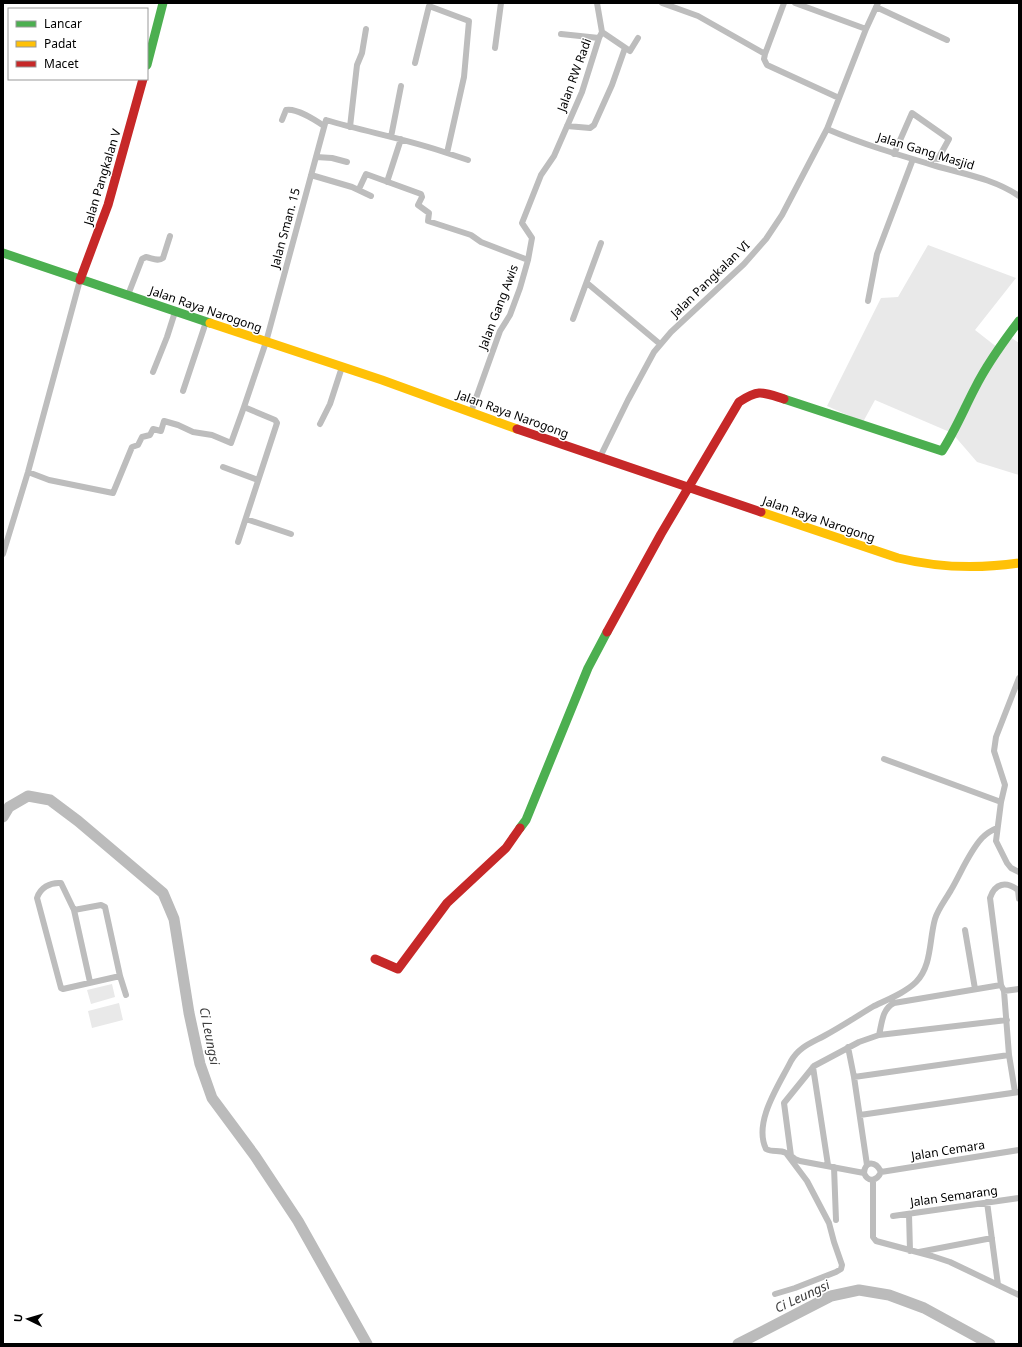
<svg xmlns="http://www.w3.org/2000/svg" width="1022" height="1347" font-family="'Noto Sans',sans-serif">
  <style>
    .green { fill: #e9e9e9 }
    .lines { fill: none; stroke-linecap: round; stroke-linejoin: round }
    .river { stroke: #bbb; stroke-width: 11 }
    .street { stroke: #bdbdbd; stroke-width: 6 }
    .fast { stroke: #4caf50; stroke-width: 9 }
    .slow { stroke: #ffc107; stroke-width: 9 }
    .jam { stroke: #c62828; stroke-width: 9 }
    .labels { text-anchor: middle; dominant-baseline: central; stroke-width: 3; stroke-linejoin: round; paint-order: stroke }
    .street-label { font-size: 12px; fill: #000; stroke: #fff }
    .water-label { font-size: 13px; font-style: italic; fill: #3f3f3f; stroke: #fff }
  </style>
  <rect width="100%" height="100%" fill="#fff"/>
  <!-- green -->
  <path class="green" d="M 928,245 L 1016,278 L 975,330 L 998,348 L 1010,337 L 1019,343 L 1019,475 L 977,462 L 952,433 L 875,400 L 863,422 L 827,406 L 881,298 L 898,297 Z
    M 112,984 L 115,997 L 91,1004 L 87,990 Z
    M 119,1003 L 123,1020 L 92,1028 L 88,1011 Z"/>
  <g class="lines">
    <!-- river -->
    <path class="river" d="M 3,817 L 9,807 L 28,796 L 50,800 L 78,821 L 163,893 L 174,919 L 189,1013 L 200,1064 L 212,1098 L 255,1156 L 298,1221 L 367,1344
      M 738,1344 L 831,1296 L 859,1290 L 889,1295 L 924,1308 L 990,1344"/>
    <!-- street -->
    <path class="street" d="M 597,3 L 602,32 L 630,51 L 638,38
      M 662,3 L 698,16 L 765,54 L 764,59 L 767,65 L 839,98
      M 795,3 L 866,29
      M 876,7 L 947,40
      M 561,34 L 599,38
      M 495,48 L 501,3
      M 765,54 L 784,3
      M 282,120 L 286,110 C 297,108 315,120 324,126
      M 567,126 L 590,128 L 594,125 L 612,85 L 625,48
      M 350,127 L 357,65 L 362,53 L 366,29
      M 827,129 C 862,144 899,155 936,166 C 964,174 994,179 1019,196
      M 391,137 L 401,86
      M 447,153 L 468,160
      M 894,154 L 912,113 L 949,139 L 938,159 L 933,158 L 930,164
      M 316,157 L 332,158 L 347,162
      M 311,175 L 352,187 L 371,196
      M 387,182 L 401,139
      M 359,189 L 366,174 L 421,194 L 422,197 L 418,205 L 429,213 L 428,221 L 471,235 L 481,242 L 528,260
      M 587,283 L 660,344
      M 128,295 L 142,259 L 146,257 C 152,258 158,262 163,258 L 170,236
      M 868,301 L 877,254 L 913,159
      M 573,319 L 601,243
      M 153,372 L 167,337 L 175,312
      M 183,391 L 206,322
      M 471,412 L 500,331 L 510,315 L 520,288 L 528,260 L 532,238 L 522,223 L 541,175 L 554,156 L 582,92 L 599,38 L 602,32
      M 320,424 L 330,404 L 342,367
      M 600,457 L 628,400 L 654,352 L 671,332 L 744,264 L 766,239 L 782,215 L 827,129 L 866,29 L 878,3
      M 223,467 L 258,480
      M 28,472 L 49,480 L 113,493 L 132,447 L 138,445 L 142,437 L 150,435 L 153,429 L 161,431 L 164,421 L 178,425 L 193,432 L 212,435 L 231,443 L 244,407
      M 246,519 L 291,534
      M 238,542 L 277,423 L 275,420 L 244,407 L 266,342 L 326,120 C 366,132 407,139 447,153 L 464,77 L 469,21 L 429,6 L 415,63
      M 3,554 L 28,472 L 80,280
      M 1019,678 L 996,737 L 994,751 L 1005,785 L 1001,802 L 996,841 L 1007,863 L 1011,868 L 1019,872
      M 884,759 L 1001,802
      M 74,910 L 90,982
      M 965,930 L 975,989
      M 120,976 L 63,989 L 61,988 L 37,898 C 40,888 50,882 61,883 L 74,910 L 101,905 L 105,907 L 120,976 L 126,995
      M 1004,991 L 1019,989
      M 879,1035 C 882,1023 882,1009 894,1003 L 1001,985
      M 848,1047 L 854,1077 L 867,1165
      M 813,1067 L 828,1165
      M 854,1077 L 1009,1055
      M 1015,1092 L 1009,1055 L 1004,991 L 1001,985 L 990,898 C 995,883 1006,881 1018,890 L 1019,899
      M 860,1115 L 1019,1092
      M 834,1167 L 836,1220
      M 881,1172 L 1019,1150
      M 864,1173 C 865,1160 876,1161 881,1172 C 877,1181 868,1183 864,1173 L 800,1161 L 795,1159 L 791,1156 L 784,1103 L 814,1066 L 859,1042 L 879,1035 L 1007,1020
      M 873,1180 L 873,1237 L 876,1241 L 932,1256 L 950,1262 L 1019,1295
      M 987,1202 L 998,1285
      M 909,1214 L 910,1251
      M 893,1216 L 1019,1198
      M 919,1252 L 992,1238
      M 775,1294 L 795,1288 L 836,1272 L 841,1269 L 842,1265 L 834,1242 L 829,1223 L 807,1181 L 786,1153 C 779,1149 773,1153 766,1149 C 753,1122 779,1085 791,1061 C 799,1047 811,1043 824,1036 C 841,1027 857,1016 874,1006 C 888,999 905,993 916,982 C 932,966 929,940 935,919 C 938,909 946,899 951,890 C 961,873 969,852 982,838 C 987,833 992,830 997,828"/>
    <!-- fast -->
    <path class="fast" d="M 147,65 L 163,3
      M 3,253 L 210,323
      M 784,399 L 942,451 C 955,431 964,409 975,388 C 987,364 1003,342 1019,321
      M 520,828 L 526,820 L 588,668 L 607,632"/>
    <!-- slow -->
    <path class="slow" d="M 210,323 L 382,380 L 517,429
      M 761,512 L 898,558 C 939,568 977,569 1019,563"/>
    <!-- jam -->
    <path class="jam" d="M 80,280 L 108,205 L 143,79
      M 517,429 L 761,512
      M 607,632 L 661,534 L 739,402 C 759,389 762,392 784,399
      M 375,959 L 398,969 L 447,903 L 506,848 L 520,828"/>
  </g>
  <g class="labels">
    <!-- street labels -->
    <g class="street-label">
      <text transform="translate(574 75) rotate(-70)">Jalan RW Radi</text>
      <text transform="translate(926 151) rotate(17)">Jalan Gang Masjid</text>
      <text transform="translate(102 177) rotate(-73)">Jalan Pangkalan V</text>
      <text transform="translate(285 228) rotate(-75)">Jalan Sman. 15</text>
      <text transform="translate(710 279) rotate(-44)">Jalan Pangkalan VI</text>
      <text transform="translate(498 307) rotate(-69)">Jalan Gang Awis</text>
      <text transform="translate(206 309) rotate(19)">Jalan Raya Narogong</text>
      <text transform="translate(513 414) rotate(20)">Jalan Raya Narogong</text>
      <text transform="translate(819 519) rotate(19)">Jalan Raya Narogong</text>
      <text transform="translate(948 1150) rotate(-9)">Jalan Cemara</text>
      <text transform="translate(954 1196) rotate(-8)">Jalan Semarang</text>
    </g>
    <!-- water labels -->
    <g class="water-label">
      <text transform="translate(210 1036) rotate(79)">Ci Leungsi</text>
      <text transform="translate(802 1296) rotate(-25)">Ci Leungsi</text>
    </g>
  </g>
  <!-- border -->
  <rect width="1022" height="1347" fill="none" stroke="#000000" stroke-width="8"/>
  <!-- legend -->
  <rect x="8" y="8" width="140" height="72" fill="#ffffff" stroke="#999999"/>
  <rect x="16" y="21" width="20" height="6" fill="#4caf50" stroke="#999999"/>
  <text x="44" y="28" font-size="12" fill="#000000">Lancar</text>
  <rect x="16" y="41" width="20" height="6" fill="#ffc107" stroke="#999999"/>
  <text x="44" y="48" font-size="12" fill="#000000">Padat</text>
  <rect x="16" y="61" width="20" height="6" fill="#c62828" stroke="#999999"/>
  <text x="44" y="68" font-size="12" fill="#000000">Macet</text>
  <!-- north arrow -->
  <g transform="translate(28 1319) rotate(275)" stroke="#ffffff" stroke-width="3" paint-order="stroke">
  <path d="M0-3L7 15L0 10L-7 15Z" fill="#000000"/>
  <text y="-6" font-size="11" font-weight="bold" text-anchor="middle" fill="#000000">U</text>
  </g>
</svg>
